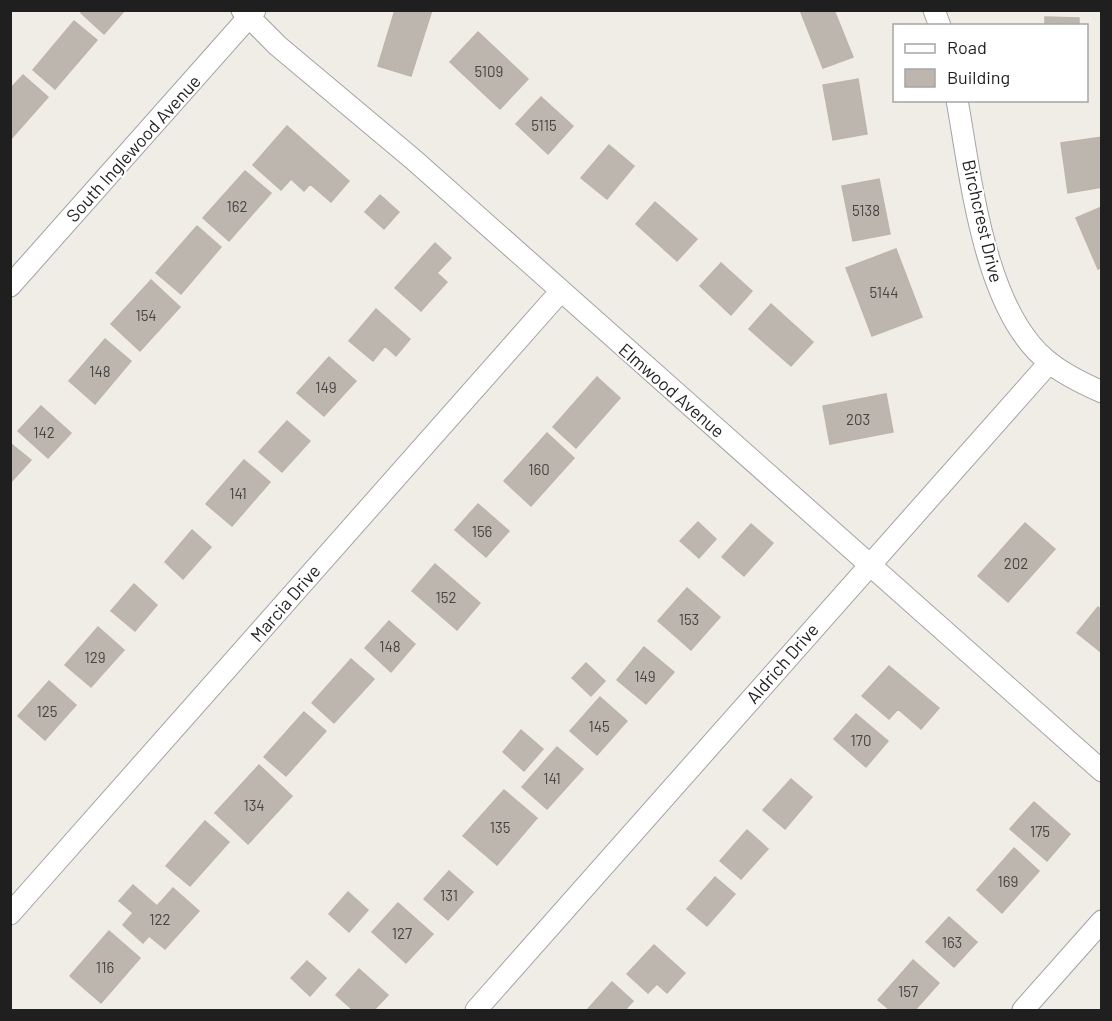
<svg xmlns="http://www.w3.org/2000/svg" width="1112" height="1021" font-family="Barlow,sans-serif">
  <rect width="100%" height="100%" fill="#efede6"/>
  <path fill="#bcb6af" stroke="#c0b4aa" stroke-width="1.5" d="M 83,10 L 125,10 L 104,34 L 81,13 Z
    M 395,10 L 432,10 L 411,76 L 378,66 Z
    M 800,10 L 834,10 L 853,57 L 823,68 Z
    M 1045,17 L 1079,18 L 1079,26 L 1045,26 Z
    M 74,21 L 97,40 L 55,89 L 33,70 Z
    M 478,32 L 528,79 L 500,109 L 450,62 Z
    M 23,75 L 48,97 L 10,140 L 10,89 Z
    M 858,79 L 867,134 L 833,140 L 823,85 Z
    M 541,97 L 573,126 L 548,154 L 516,124 Z
    M 287,126 L 349,181 L 331,202 L 310,184 L 304,191 L 291,179 L 281,190 L 253,165 Z
    M 1102,137 L 1102,187 L 1068,193 L 1061,143 Z
    M 609,145 L 634,166 L 607,199 L 581,178 Z
    M 245,171 L 271,193 L 229,241 L 203,218 Z
    M 879,179 L 890,234 L 853,241 L 842,186 Z
    M 380,195 L 399,212 L 384,229 L 365,212 Z
    M 655,202 L 697,239 L 677,261 L 636,224 Z
    M 1102,207 L 1102,267 L 1098,269 L 1076,218 Z
    M 197,226 L 221,247 L 181,294 L 156,273 Z
    M 435,243 L 451,258 L 437,273 L 447,282 L 421,311 L 395,288 Z
    M 896,249 L 922,317 L 872,336 L 846,268 Z
    M 721,263 L 752,291 L 731,315 L 700,286 Z
    M 151,280 L 180,307 L 140,351 L 111,324 Z
    M 771,304 L 813,342 L 791,366 L 749,329 Z
    M 376,309 L 410,339 L 396,356 L 385,346 L 373,361 L 349,341 Z
    M 105,339 L 131,361 L 95,404 L 69,381 Z
    M 329,357 L 356,381 L 324,416 L 297,393 Z
    M 597,377 L 620,398 L 576,448 L 553,427 Z
    M 886,394 L 893,432 L 830,444 L 823,406 Z
    M 41,406 L 71,433 L 48,458 L 18,431 Z
    M 287,421 L 310,441 L 282,472 L 259,452 Z
    M 547,433 L 574,458 L 531,506 L 504,481 Z
    M 10,443 L 31,460 L 10,483 Z
    M 244,460 L 270,482 L 232,526 L 206,504 Z
    M 478,504 L 509,531 L 486,557 L 455,530 Z
    M 698,522 L 716,539 L 699,558 L 680,541 Z
    M 1025,523 L 1055,549 L 1008,602 L 978,576 Z
    M 751,524 L 773,543 L 744,576 L 722,557 Z
    M 192,530 L 211,547 L 183,579 L 165,562 Z
    M 435,564 L 480,603 L 457,630 L 412,591 Z
    M 134,584 L 157,605 L 135,631 L 111,611 Z
    M 687,588 L 720,617 L 691,650 L 658,621 Z
    M 1098,607 L 1102,610 L 1102,653 L 1077,633 Z
    M 389,621 L 415,644 L 391,672 L 365,648 Z
    M 98,627 L 124,650 L 91,687 L 65,665 Z
    M 644,647 L 674,672 L 646,704 L 617,680 Z
    M 351,659 L 374,679 L 334,723 L 312,703 Z
    M 586,663 L 605,681 L 591,696 L 572,678 Z
    M 889,666 L 939,708 L 921,729 L 898,709 L 889,719 L 862,696 Z
    M 49,681 L 76,705 L 45,740 L 18,716 Z
    M 600,697 L 627,721 L 597,755 L 570,731 Z
    M 304,712 L 326,731 L 286,776 L 264,757 Z
    M 856,714 L 888,741 L 866,767 L 834,739 Z
    M 521,730 L 543,749 L 524,771 L 503,752 Z
    M 557,747 L 583,769 L 547,809 L 522,787 Z
    M 259,765 L 292,796 L 248,844 L 215,813 Z
    M 791,779 L 812,797 L 785,829 L 763,810 Z
    M 504,790 L 537,818 L 497,865 L 463,836 Z
    M 1034,802 L 1070,834 L 1047,861 L 1010,829 Z
    M 205,821 L 229,842 L 190,886 L 166,866 Z
    M 747,830 L 768,849 L 741,879 L 720,861 Z
    M 1014,848 L 1039,871 L 1002,913 L 977,890 Z
    M 449,871 L 473,892 L 448,920 L 424,899 Z
    M 715,877 L 735,894 L 707,926 L 687,909 Z
    M 133,885 L 157,906 L 173,888 L 199,911 L 165,949 L 149,936 L 143,943 L 123,925 L 133,913 L 119,901 Z
    M 348,892 L 368,910 L 349,932 L 329,914 Z
    M 398,903 L 433,934 L 406,963 L 372,932 Z
    M 949,917 L 977,942 L 954,967 L 926,942 Z
    M 109,931 L 140,958 L 101,1003 L 70,976 Z
    M 654,945 L 685,973 L 667,993 L 657,984 L 648,993 L 627,974 Z
    M 913,960 L 939,983 L 915,1010 L 890,1010 L 878,1000 Z
    M 307,961 L 326,978 L 310,996 L 291,978 Z
    M 359,969 L 388,995 L 374,1010 L 353,1010 L 336,995 Z
    M 612,982 L 633,1001 L 625,1010 L 587,1010 Z"/>
  <g fill="none" stroke-linecap="round" stroke-linejoin="round">
    <defs>
      <path id="minor" d="M 242,10 L 278,46 L 414,160 L 1102,771
        M 934,10 L 940,26
        M 957,100 C 971,177 984,313 1050,363 C 1065,375 1084,384 1102,392
        M 10,286 L 255,10
        M 10,914 L 560,292
        M 476,1010 L 1049,363
        M 1023,1010 L 1102,921"/>
    </defs>
    <use href="#minor" stroke="#a3a3a3" stroke-width="23"/>
    <use href="#minor" stroke="#fff" stroke-width="21"/>
  </g>
  <g text-anchor="middle" dominant-baseline="central" stroke-width="4.5" stroke-linejoin="round" paint-order="stroke">
    <g font-size="15" fill="#464543">
      <text x="489" y="71">5109</text>
      <text x="544" y="125">5115</text>
      <text x="237" y="206">162</text>
      <text x="866" y="210">5138</text>
      <text x="884" y="292">5144</text>
      <text x="146" y="315">154</text>
      <text x="100" y="371">148</text>
      <text x="326" y="387">149</text>
      <text x="858" y="419">203</text>
      <text x="44" y="432">142</text>
      <text x="539" y="469">160</text>
      <text x="238" y="493">141</text>
      <text x="482" y="531">156</text>
      <text x="1016" y="563">202</text>
      <text x="446" y="597">152</text>
      <text x="689" y="619">153</text>
      <text x="390" y="646">148</text>
      <text x="95" y="657">129</text>
      <text x="645" y="676">149</text>
      <text x="47" y="711">125</text>
      <text x="599" y="726">145</text>
      <text x="861" y="740">170</text>
      <text x="552" y="778">141</text>
      <text x="254" y="805">134</text>
      <text x="500" y="827">135</text>
      <text x="1040" y="831">175</text>
      <text x="1008" y="881">169</text>
      <text x="449" y="895">131</text>
      <text x="160" y="919">122</text>
      <text x="402" y="933">127</text>
      <text x="952" y="942">163</text>
      <text x="105" y="967">116</text>
      <text x="908" y="991">157</text>
    </g>
    <g font-size="18" fill="#1f1f1f" stroke="#fff">
      <text transform="translate(133 148) rotate(-48)">South Inglewood Avenue</text>
      <text transform="translate(983 221) rotate(77)">Birchcrest Drive</text>
      <text transform="translate(672 390) rotate(41)">Elmwood Avenue</text>
      <text transform="translate(285 603) rotate(-49)">Marcia Drive</text>
      <text transform="translate(782 663) rotate(-49)">Aldrich Drive</text>
    </g>
  </g>
  <rect width="1112" height="1021" fill="none" stroke="#1f1f1f" stroke-width="24"/>
  <rect x="893" y="24" width="195" height="78" fill="#ffffff" stroke="#a5a5a5" stroke-width="1.5"/>
  <rect x="905" y="44" width="30" height="9" fill="#ffffff" stroke="#a5a5a5" stroke-width="1.5"/>
  <text x="947" y="54" font-size="18" fill="#1f1f1f">Road</text>
  <rect x="905" y="69" width="30" height="18" fill="#bcb6af" stroke="#a5a5a5" stroke-width="1.5"/>
  <text x="947" y="84" font-size="18" fill="#1f1f1f">Building</text>
</svg>
